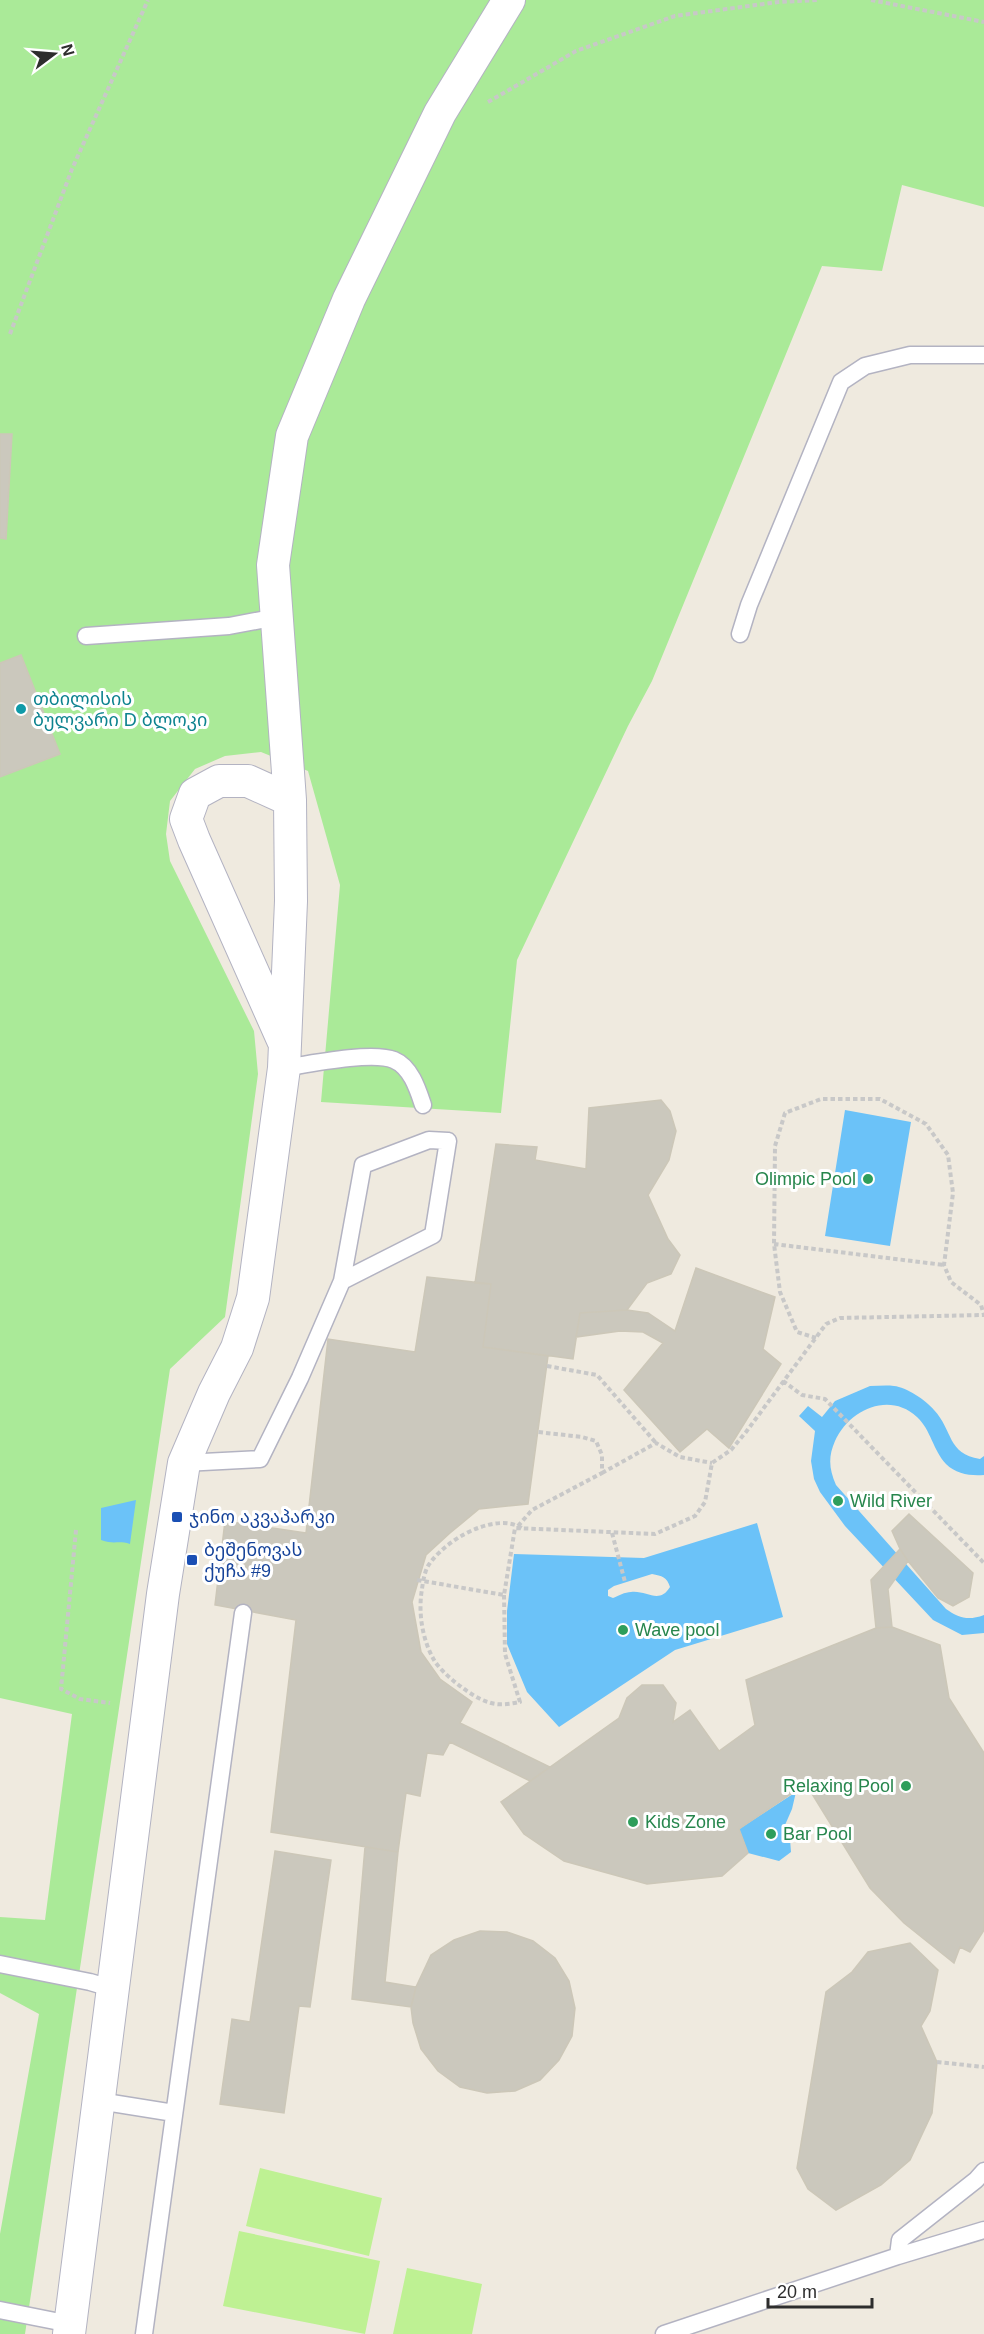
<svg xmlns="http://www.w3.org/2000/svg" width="984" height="2334" font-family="Helvetica,'Noto Sans Georgian',sans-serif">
  <rect width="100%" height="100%" fill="#efeadf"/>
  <path fill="#aaea98" d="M 0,0 L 984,0 L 984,207 L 902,185 L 882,271 L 822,266 L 652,681 L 628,726 L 517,960 L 501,1113 L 321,1102 L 340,885 L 308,771 L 261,752 L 225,756 L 195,769 L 170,801 L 166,834 L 170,861 L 254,1031 L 258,1074 L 225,1317 L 170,1369 L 25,2334 L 0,2334 L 0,2234 L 39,2014 L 0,1993 L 0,1917 L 45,1920 L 72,1714 L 0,1698 Z"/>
  <path fill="#bef193" d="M 260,2168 L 382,2198 L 369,2256 L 246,2226 Z
    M 239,2231 L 380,2261 L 365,2334 L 223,2306 Z
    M 407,2268 L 482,2284 L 472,2334 L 393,2334 Z"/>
  <path fill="#6bc2f8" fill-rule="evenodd" d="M 845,1110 L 911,1122 L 890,1246 L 825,1236 Z
    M 870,1386 C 878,1386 886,1385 894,1386 C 906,1387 926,1400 934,1410 C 953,1430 947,1454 980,1459 L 984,1456 L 984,1475 C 970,1476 956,1474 946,1464 C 933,1450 931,1430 917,1417 C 889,1391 849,1410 835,1441 C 828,1457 829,1469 836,1485 L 946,1609 C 959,1618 968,1621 984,1615 L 984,1633 L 962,1635 L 933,1620 L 845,1526 L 820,1492 L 814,1479 L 811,1461 L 815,1431 L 799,1416 L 808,1406 L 822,1417 L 835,1401 Z
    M 136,1500 L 130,1544 C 118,1540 115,1545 101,1540 L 101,1508 Z
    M 757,1523 L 783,1617 L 675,1650 L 559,1727 L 527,1692 L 507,1644 L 507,1611 L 514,1554 L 644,1558 ZM 652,1574 C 662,1576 667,1577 670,1587 C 659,1605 647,1590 631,1592 C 625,1592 618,1596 613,1598 L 608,1596 L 608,1590 L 614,1586 Z
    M 796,1792 L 792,1809 L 785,1825 L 790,1839 L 791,1852 L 779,1861 L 748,1853 L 739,1829 Z"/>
  <path fill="#cbc8bd" stroke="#ccc7b8" stroke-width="1.5" d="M 0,434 L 12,434 L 6,539 L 0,538 Z
    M 21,655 L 60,754 L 0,777 L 0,663 Z
    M 661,1100 L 670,1111 L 676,1131 L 669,1160 L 648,1195 L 668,1239 L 680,1255 L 671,1274 L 647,1283 L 627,1310 L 580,1313 L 573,1359 L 483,1347 L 491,1284 L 475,1283 L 496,1144 L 537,1147 L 535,1160 L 586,1169 L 589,1108 Z
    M 696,1268 L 775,1297 L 763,1349 L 781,1364 L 729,1448 L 707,1429 L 680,1452 L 624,1390 L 663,1343 L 643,1332 L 620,1331 L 576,1337 L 580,1313 L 627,1310 L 648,1313 L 675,1331 Z
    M 427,1277 L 491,1284 L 483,1347 L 548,1356 L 528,1504 L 479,1509 L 450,1533 L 426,1555 L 412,1602 L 421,1652 L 440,1679 L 472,1702 L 460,1723 L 550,1767 L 530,1781 L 450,1742 L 443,1755 L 427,1753 L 420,1796 L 406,1793 L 398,1852 L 271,1832 L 296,1620 L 215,1605 L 225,1521 L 306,1533 L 328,1339 L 415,1352 Z
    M 909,1514 L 973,1573 L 969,1597 L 953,1606 L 938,1598 L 908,1561 L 900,1549 L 892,1531 Z
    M 900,1549 L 908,1561 L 888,1589 L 892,1627 L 876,1628 L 871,1580 Z
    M 892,1627 L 940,1645 L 949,1698 L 984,1753 L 984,1930 L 970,1952 L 960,1947 L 954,1963 L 904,1923 L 870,1888 L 806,1784 L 739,1829 L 748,1853 L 722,1876 L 647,1884 L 564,1861 L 524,1834 L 501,1802 L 619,1718 L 627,1698 L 642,1685 L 663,1685 L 676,1703 L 673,1722 L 690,1710 L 719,1751 L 755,1725 L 746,1680 L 876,1628 Z
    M 365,1847 L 398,1852 L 385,1982 L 416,1987 L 411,2007 L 352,1999 Z
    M 275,1851 L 331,1860 L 310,2007 L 299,2006 L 284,2113 L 220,2104 L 232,2019 L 250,2022 Z
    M 480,1931 L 507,1932 L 533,1941 L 555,1958 L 569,1981 L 575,2008 L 572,2036 L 559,2060 L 540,2080 L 515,2091 L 487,2093 L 460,2087 L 438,2071 L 421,2049 L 413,2023 L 411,2007 L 416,1987 L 431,1955 L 454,1940 Z
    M 910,1943 L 938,1970 L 930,2011 L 921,2026 L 937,2062 L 932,2113 L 910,2160 L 881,2185 L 836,2210 L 808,2189 L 797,2168 L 826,1992 L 852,1972 L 868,1952 Z"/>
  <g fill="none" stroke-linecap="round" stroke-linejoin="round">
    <defs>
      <path id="lane" d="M 740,634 L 749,605 L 841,382 L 865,366 L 910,355 L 984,355
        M 86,636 L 229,626 L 277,617
        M 284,1068 C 309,1064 372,1051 394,1060 C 411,1067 418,1090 423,1105
        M 184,1463 L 260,1459 L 300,1378 L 342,1281 L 433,1235 L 448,1141 L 429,1140 L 363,1165 L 342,1281
        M 0,1964 L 90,1982 L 114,1989
        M 99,2101 L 174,2113
        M 898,2256 L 900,2240 L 976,2180 L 984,2171
        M 0,2310 L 70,2324
        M 144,2334 L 243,1613
        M 664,2334 L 898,2256 L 984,2230"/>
      <path id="street" d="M 283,1040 L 194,840 L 186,819 L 195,794 L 219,781 L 248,781 L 290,800
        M 69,2334 L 163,1594 L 184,1463 L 214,1393 L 237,1348 L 253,1298 L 284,1068 L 291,901 L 290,800 L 273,565 L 292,436 L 349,299 L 440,113 L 509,0"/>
    </defs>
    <use href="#lane" stroke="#b3b3c2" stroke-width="19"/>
    <use href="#street" stroke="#b3b3c2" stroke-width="34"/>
    <path stroke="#c8c8c8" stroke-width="4" stroke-dasharray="4.5 3" stroke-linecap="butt" d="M 871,0 L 984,22
      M 488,102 L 576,51 L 675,16 L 778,2 L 819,0
      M 10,334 L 72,169 L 148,0
      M 774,1244 L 944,1265
      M 547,1366 L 597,1375 L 656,1443
      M 783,1381 L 802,1395 L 825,1399 L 984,1563
      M 602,1473 L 656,1443 L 680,1457 L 712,1463
      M 518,1526 L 532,1510 L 602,1473 L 602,1455 L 596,1441 L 582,1437 L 538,1432
      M 76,1530 L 61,1689 L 80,1699 L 110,1703
      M 612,1533 L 625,1582
      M 417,1580 L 504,1595 L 515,1528 L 655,1534 L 695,1516 L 705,1502 L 712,1463 L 731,1450 L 746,1432 L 826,1324 L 840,1318 L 984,1315 L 981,1305 L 951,1282 L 944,1265 L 953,1193 L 948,1155 L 926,1124 L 880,1099 L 821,1099 L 785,1113 L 775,1146 L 774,1244 L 780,1292 L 797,1332 L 816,1338
      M 504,1595 L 505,1654 L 520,1702 C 510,1704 498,1706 488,1702 C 473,1698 442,1674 434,1660 C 422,1639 418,1612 422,1589 C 423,1581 425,1569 430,1563 C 441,1548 461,1534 478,1528 C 492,1523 508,1520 522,1528
      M 937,2062 L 984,2067"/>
    <use href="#lane" stroke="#fff" stroke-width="16"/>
    <use href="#street" stroke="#fff" stroke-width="32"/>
  </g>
  <circle fill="#0f9aa8" stroke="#fff" stroke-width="2" cx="21" cy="709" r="6"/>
  <g fill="#2e9e5b" stroke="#fff" stroke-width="2">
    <circle cx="868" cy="1179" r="6"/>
    <circle cx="838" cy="1501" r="6"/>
    <circle cx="623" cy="1630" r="6"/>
    <circle cx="906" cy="1786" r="6"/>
    <circle cx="633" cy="1822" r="6"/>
    <circle cx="771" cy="1834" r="6"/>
  </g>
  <g fill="#1a4fb4" stroke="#fff" stroke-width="2">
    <rect x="171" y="1511" width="12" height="12" rx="3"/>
    <rect x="186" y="1554" width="12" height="12" rx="3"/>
  </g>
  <g text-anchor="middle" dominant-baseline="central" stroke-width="6" stroke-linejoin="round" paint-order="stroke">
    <g font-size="18" fill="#0d838f" stroke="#fff" text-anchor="start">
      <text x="33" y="699">თბილისის<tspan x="33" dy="21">ბულვარი D ბლოკი</tspan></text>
    </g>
    <g font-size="18" fill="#27864d" stroke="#fff" text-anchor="start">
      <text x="856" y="1179" text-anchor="end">Olimpic Pool</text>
      <text x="850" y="1501">Wild River</text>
      <text x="635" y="1630">Wave pool</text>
      <text x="894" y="1786" text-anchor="end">Relaxing Pool</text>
      <text x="645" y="1822">Kids Zone</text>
      <text x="783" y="1834">Bar Pool</text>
    </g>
    <g font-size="18" fill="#164399" stroke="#fff" text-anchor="start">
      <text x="189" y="1517">ჯინო აკვაპარკი</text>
      <text x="204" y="1550">ბეშენოვას<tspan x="204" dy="21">ქუჩა #9</tspan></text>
    </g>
  </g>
  <g transform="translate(54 54) rotate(74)" stroke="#ffffff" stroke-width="4.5" paint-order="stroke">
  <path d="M0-4.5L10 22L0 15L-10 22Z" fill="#2d2d2d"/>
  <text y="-9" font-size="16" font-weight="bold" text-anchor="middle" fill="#2d2d2d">N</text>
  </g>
  <path d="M768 2298v9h104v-9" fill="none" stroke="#2d2d2d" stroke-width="3"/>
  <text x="777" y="2298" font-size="18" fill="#2d2d2d" stroke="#ffffff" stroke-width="4.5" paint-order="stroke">20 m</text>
</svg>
